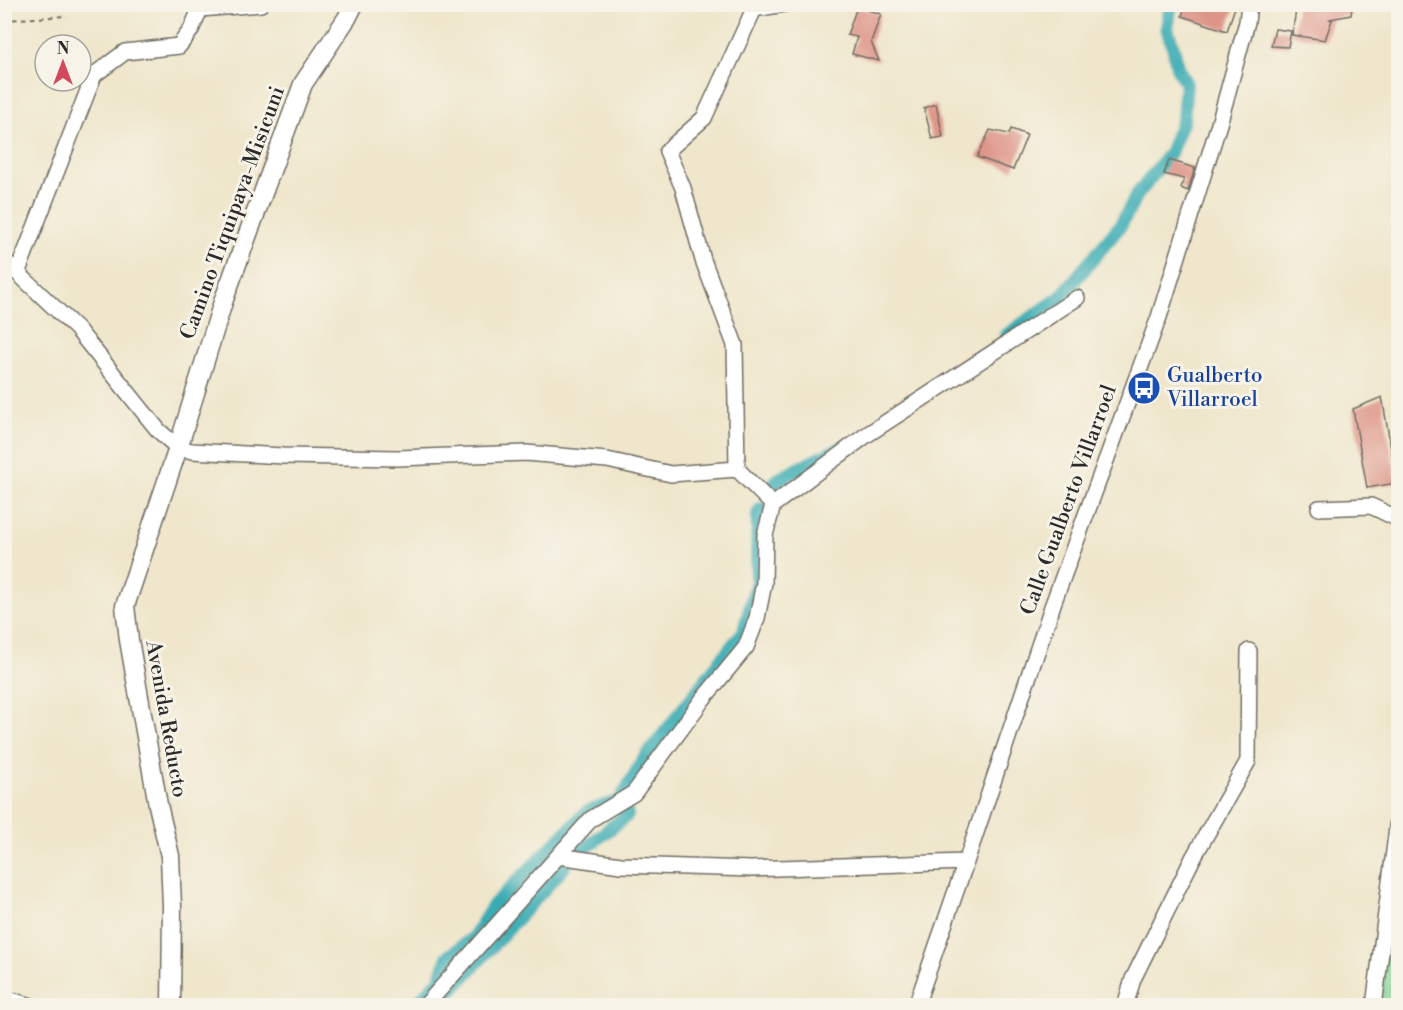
<svg xmlns="http://www.w3.org/2000/svg" width="1403" height="1010" font-family="'Libre Bodoni',serif">
  <rect width="100%" height="100%" fill="#f7f3e8"/>
  <filter id="ink" filterUnits="userSpaceOnUse"><feTurbulence type="fractalNoise" baseFrequency=".0167" numOctaves="2"/><feDisplacementMap in="SourceGraphic" scale="12" xChannelSelector="R" yChannelSelector="G"/><feConvolveMatrix kernelMatrix="1 2 1 2 8 2 1 2 1" color-interpolation-filters="sRGB"/></filter>
  <filter id="wash" filterUnits="userSpaceOnUse"><feTurbulence type="fractalNoise" baseFrequency=".008" numOctaves="4" result="noise"/><feDisplacementMap in="SourceGraphic" scale="24" xChannelSelector="R" yChannelSelector="G"/><feGaussianBlur stdDeviation="1.35" result="paint"/><feColorMatrix in="noise" values="0 0 0 0 0 0 0 0 0 0 0 0 0 0 0 0 0 1.4 0 .05"/><feComposite in="paint" operator="in"/></filter>
  <g filter="url(#wash)">
    <rect width="100%" height="100%" fill="#efe6cb"/>
    <path fill="#85d595" stroke="#588060" stroke-width="1.5" d="M 1398,852 L 1398,1005 L 1380,1005 Z"/>
    <g fill="none" stroke-linecap="round" stroke-linejoin="round">
      <path stroke="#39abb3" stroke-width="14" d="M 1007,335 L 1060,298 L 1120,226 L 1137,195 L 1170,153 L 1183,120 L 1186,84 L 1177,67 L 1174,50 L 1167,28 L 1171,4
        M 772,488 L 777,480 L 828,454 L 846,447
        M 574,857 L 627,815 L 625,811
        M 416,1006 L 426,994 L 440,980 L 448,957 L 473,938 L 494,905 L 587,812 L 620,801 L 642,762 L 744,631 L 757,582 L 758,514 L 761,509
        M 437,1006 L 564,867"/>
    </g>
    <g id="blocks">
      <path fill="#de9588" d="M 1186,4 L 1236,4 L 1227,31 L 1182,16 Z
        M 1297,4 L 1345,4 L 1352,7 L 1351,15 L 1330,19 L 1332,20 L 1325,40 L 1292,35 Z
        M 857,7 L 881,14 L 871,42 L 879,61 L 852,54 L 857,37 L 847,35 Z
        M 1275,29 L 1291,31 L 1288,47 L 1271,46 Z
        M 936,104 L 943,137 L 932,139 L 924,108 Z
        M 1011,129 L 1027,135 L 1013,170 L 977,157 L 990,130 L 1009,134 Z
        M 1169,160 L 1195,168 L 1188,191 L 1181,188 L 1184,179 L 1164,174 Z
        M 1382,397 L 1397,483 L 1367,488 L 1353,409 Z"/>
    </g>
  </g>
  <g filter="url(#ink)">
    <use href="#blocks" fill-opacity="0" stroke="#706c63" stroke-width="1.5"/>
    <g fill="none" stroke-linecap="round" stroke-linejoin="round">
      <defs>
        <path id="minor" d="M 4,260 L 77,329 L 158,430 L 178,448 L 192,451 L 283,456 L 399,458 L 526,453 L 607,460 L 671,474 L 737,469
          M 18,271 L 94,75 L 125,52 L 179,46 L 191,30 L 200,9 L 261,4
          M 773,505 L 737,469 L 735,345 L 703,260 L 683,188 L 667,151 L 704,118 L 754,9 L 784,4
          M 1319,508 L 1371,506 L 1398,519
          M 558,856 L 621,865 L 751,869 L 966,862
          M 4,998 L 31,1006
          M 425,1006 L 591,819 L 634,793 L 703,699 L 746,647 L 757,618 L 764,583 L 765,535 L 773,505 L 865,436 L 1077,298
          M 916,1006 L 966,862 L 1053,604 L 1159,317 L 1219,124 L 1247,22 L 1249,4
          M 1125,1006 L 1133,979 L 1193,858 L 1248,761 L 1249,651
          M 1374,1006 L 1398,820"/>
        <path id="major" d="M 171,1006 L 172,907 L 170,856 L 158,805 L 129,640 L 125,606 L 178,448 L 223,302 L 303,84 L 347,18 L 354,4"/>
      </defs>
      <use href="#minor" stroke="#706c63" stroke-width="18"/>
      <use href="#major" stroke="#706c63" stroke-width="21"/>
      <path stroke="#706c63" stroke-width="2" stroke-dasharray="4.5 4.5" stroke-linecap="butt" d="M 4,20 L 67,16"/>
      <use href="#minor" stroke="#fff" stroke-width="15"/>
      <use href="#major" stroke="#fff" stroke-width="18"/>
    </g>
  </g>
  <defs>
    <symbol id="bus-disc" viewBox="-11 -11 22 22"><circle r="9.5" fill="#1a4fb4" stroke="#f7f3e8"/><path d="M-5-6H5V4H4V6H2V4H-2V6H-4V4H-5ZM-3.5-4V0h7V-4ZM-3.5 1.2v1.5H-2V1.2ZM2 1.2v1.5H3.5V1.2Z" fill="#fff"/></symbol>
  </defs>
  <g fill-rule="evenodd">
    <use href="#bus-disc" x="1125" y="369" width="38" height="38"/>
  </g>
  <g text-anchor="middle" dominant-baseline="central" stroke-width="6" stroke-linejoin="round" paint-order="stroke">
    <g font-size="21" fill="#2b2b2b" stroke="#f7f3e8">
      <text transform="translate(233 213) rotate(-70)">Camino Tiquipaya-Misicuni</text>
      <text transform="translate(1069 500) rotate(-70)">Calle Gualberto Villarroel</text>
      <text transform="translate(166 719) rotate(80)">Avenida Reducto</text>
    </g>
    <g font-size="21" fill="#164399" stroke="#f7f3e8" text-anchor="start">
      <text x="1167" y="376">Gualberto<tspan x="1167" dy="24">Villarroel</tspan></text>
    </g>
  </g>
  <rect width="1403" height="1010" fill="none" stroke="#f7f3e8" stroke-width="24"/>
  <g transform="translate(63 63)"><circle r="28" fill="#f7f3e8" stroke="#a5a39c" stroke-width="1.5"/>
  <path d="M0-4.5L10 22L0 15L-10 22Z" fill="#d1495b"/>
  <text y="-9" font-size="16" font-weight="bold" text-anchor="middle" fill="#2b2b2b">N</text>
  </g>
</svg>
